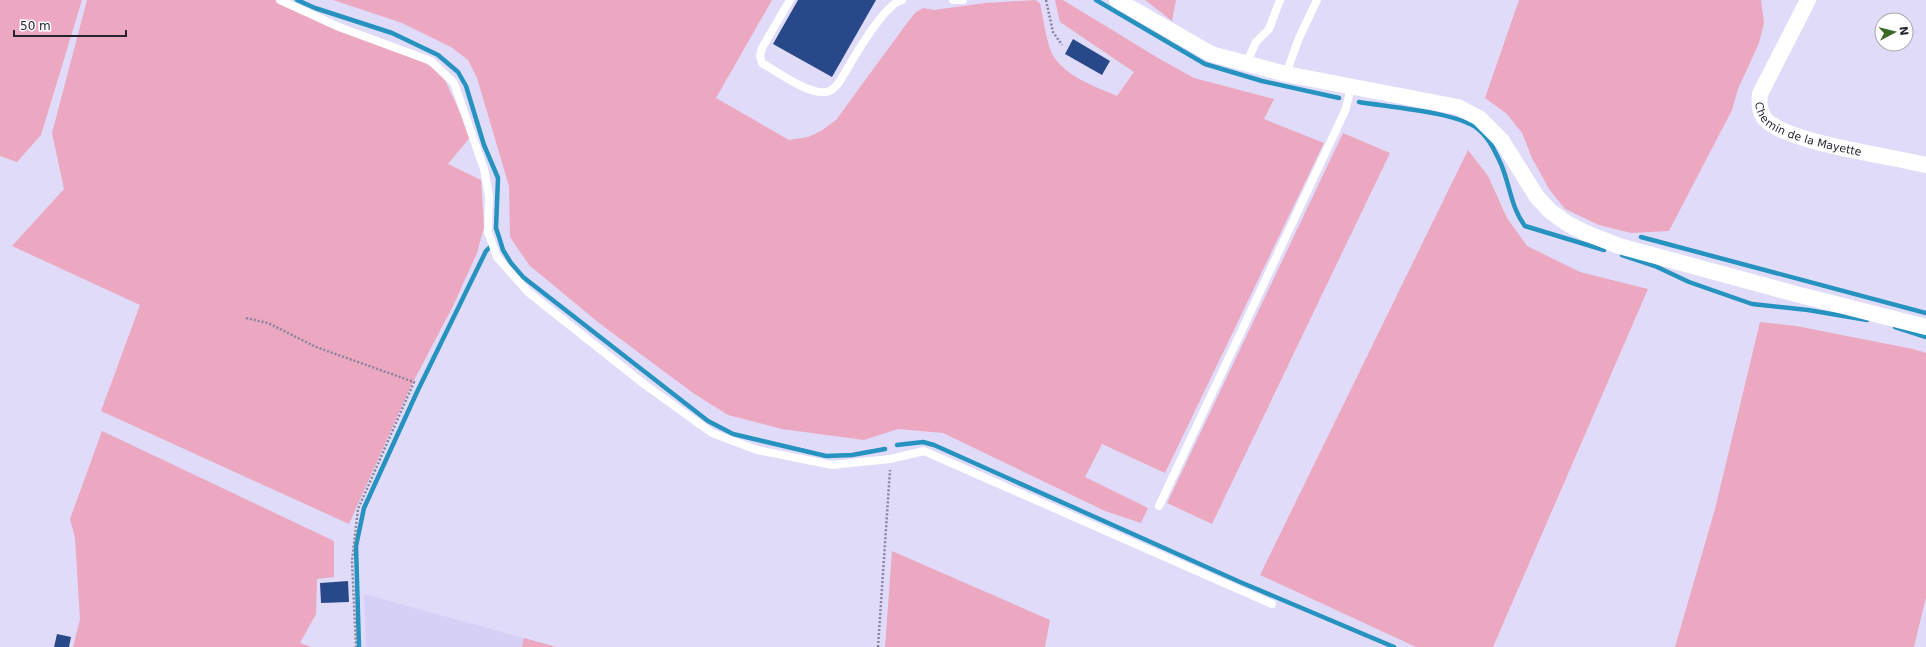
<svg xmlns="http://www.w3.org/2000/svg" width="1926" height="647" font-family="'DejaVu Sans',sans-serif">
  <rect width="100%" height="100%" fill="#e0dbf9"/>
  <path fill="#d7d0f6" d="M 364,594 L 524,638 L 556,647 L 366,647 Z"/>
  <path fill="#eca8c0" d="M 0,0 L 82,0 L 41,135 L 17,162 L 0,156 Z
    M 87,0 L 275,0 L 418,59 L 437,70 L 445,80 L 471,136 L 448,164 L 481,180 L 484,227 L 477,253 L 453,306 L 410,388 L 349,524 L 101,411 L 140,305 L 12,246 L 64,189 L 52,133 Z
    M 333,0 L 772,0 L 716,98 L 789,140 L 808,137 L 821,131 L 836,120 L 907,23 L 915,13 L 923,8 L 934,10 L 985,3 L 1035,0 L 1040,3 C 1043,16 1047,47 1054,57 C 1067,77 1096,87 1117,96 L 1134,72 L 1060,22 L 1055,0 L 1063,0 L 1158,58 L 1194,78 L 1274,99 L 1264,119 L 1324,143 L 1165,473 L 1102,444 L 1085,477 L 1148,508 L 1141,523 L 1105,511 L 943,433 L 898,429 L 864,440 L 782,429 L 728,415 L 693,393 L 599,323 L 529,265 L 510,237 L 509,186 L 477,78 L 468,60 L 451,47 L 402,23 Z
    M 1145,0 L 1176,0 L 1172,21 Z
    M 1519,0 L 1761,0 L 1764,23 L 1759,43 L 1738,89 L 1732,110 L 1669,231 L 1631,233 L 1599,225 L 1565,209 L 1549,189 L 1532,158 L 1522,133 L 1507,114 L 1485,98 Z
    M 1343,133 L 1390,153 L 1212,524 L 1167,503 Z
    M 1468,150 L 1488,176 L 1507,218 L 1527,246 L 1580,272 L 1648,289 L 1493,647 L 1416,647 L 1260,575 Z
    M 1760,322 L 1796,326 L 1913,349 L 1926,353 L 1926,597 L 1914,647 L 1675,647 L 1715,509 Z
    M 102,431 L 334,541 L 334,577 L 317,579 L 316,614 L 300,643 L 311,647 L 73,647 L 80,619 L 75,538 L 70,519 Z
    M 892,551 L 1050,620 L 1045,647 L 885,647 Z
    M 524,638 L 556,647 L 522,647 Z"/>
  <g fill="none" stroke-linecap="round" stroke-linejoin="round">
    <path stroke="#2592bf" stroke-width="4.5" d="M 297,0 L 315,8 L 392,33 L 438,55 L 458,72 L 466,86 L 484,145 L 498,178 L 496,228 L 499,237 L 503,250 L 511,263 L 523,277 L 708,421 L 733,434 L 826,456 L 852,455 L 885,449
      M 1096,0 L 1205,64 L 1262,81 L 1339,98
      M 1359,102 C 1388,107 1457,112 1478,129 C 1489,138 1495,151 1501,164 C 1510,185 1511,208 1525,226 L 1604,250
      M 1641,237 L 1926,313
      M 1622,255 L 1655,266 L 1689,282 L 1752,304 L 1808,310 L 1867,320
      M 1895,327 L 1926,337
      M 897,445 L 923,442 L 934,445 L 1240,582 L 1394,647
      M 359,647 L 356,546 L 364,508 L 417,392 L 486,251 L 493,244"/>
  </g>
  <path fill="#284989" d="M 798,0 L 876,0 L 832,77 L 773,44 Z
    M 1073,39 L 1110,61 L 1102,75 L 1065,54 Z
    M 348,581 L 349,602 L 321,603 L 320,583 Z
    M 57,634 L 71,637 L 69,647 L 54,647 Z"/>
  <g fill="none" stroke-linecap="round" stroke-linejoin="round">
    <path stroke="#888499" stroke-width="2.5" stroke-dasharray="2 2" stroke-linecap="butt" d="M 1046,0 L 1053,32 L 1062,45
      M 246,318 L 268,323 L 316,347 L 414,382 L 358,509 L 352,561 L 356,647
      M 878,647 L 890,470"/>
    <path stroke="#fff" stroke-width="8" d="M 280,0 L 339,27 L 431,61 L 454,83 L 484,169 L 489,196 L 488,232 L 497,257 L 528,292 L 644,384 L 712,433 L 757,450 L 832,465 L 890,459 L 924,451 L 1272,604
      M 790,0 L 762,48 L 760,56 L 762,63 C 777,72 808,94 825,92 C 831,92 834,88 838,84 C 850,65 882,5 902,0
      M 953,0 L 963,0
      M 1246,64 L 1256,42 L 1269,29 L 1280,0
      M 1286,74 L 1299,38 L 1317,0
      M 1159,506 L 1345,111 L 1351,88"/>
    <g stroke="#fff" stroke-width="16">
      <path d="M 1117,0 L 1211,54 L 1286,74 L 1458,107 L 1479,118 L 1502,141 L 1537,197 L 1550,211 L 1568,224 L 1586,233 L 1619,246 L 1796,294 L 1926,327"/>
      <path id="s1" d="M 1808,0 L 1760,94 C 1759,104 1759,112 1766,120 C 1788,143 1891,156 1926,165"/>
    </g>
  </g>
  <g text-anchor="middle" dominant-baseline="central" stroke-width="4" stroke-linejoin="round" paint-order="stroke">
    <g font-size="11" fill="#26242f" stroke="#fff">
      <text stroke="none"><textPath href="#s1" startOffset="174">Chemin de la Mayette</textPath></text>
    </g>
  </g>
  <g transform="translate(1894 32) rotate(83)"><circle r="19" fill="#ffffff" stroke="#a8a7ac"/>
  <path d="M0-3L7 15L0 10L-7 15Z" fill="#3c6826"/>
  <text y="-6" font-size="11" font-weight="bold" text-anchor="middle" fill="#26242f">N</text>
  </g>
  <path d="M14 30v6h112v-6" fill="none" stroke="#26242f" stroke-width="2"/>
  <text x="20" y="30" font-size="12" fill="#26242f" stroke="#ffffff" stroke-width="3" paint-order="stroke">50 m</text>
</svg>
